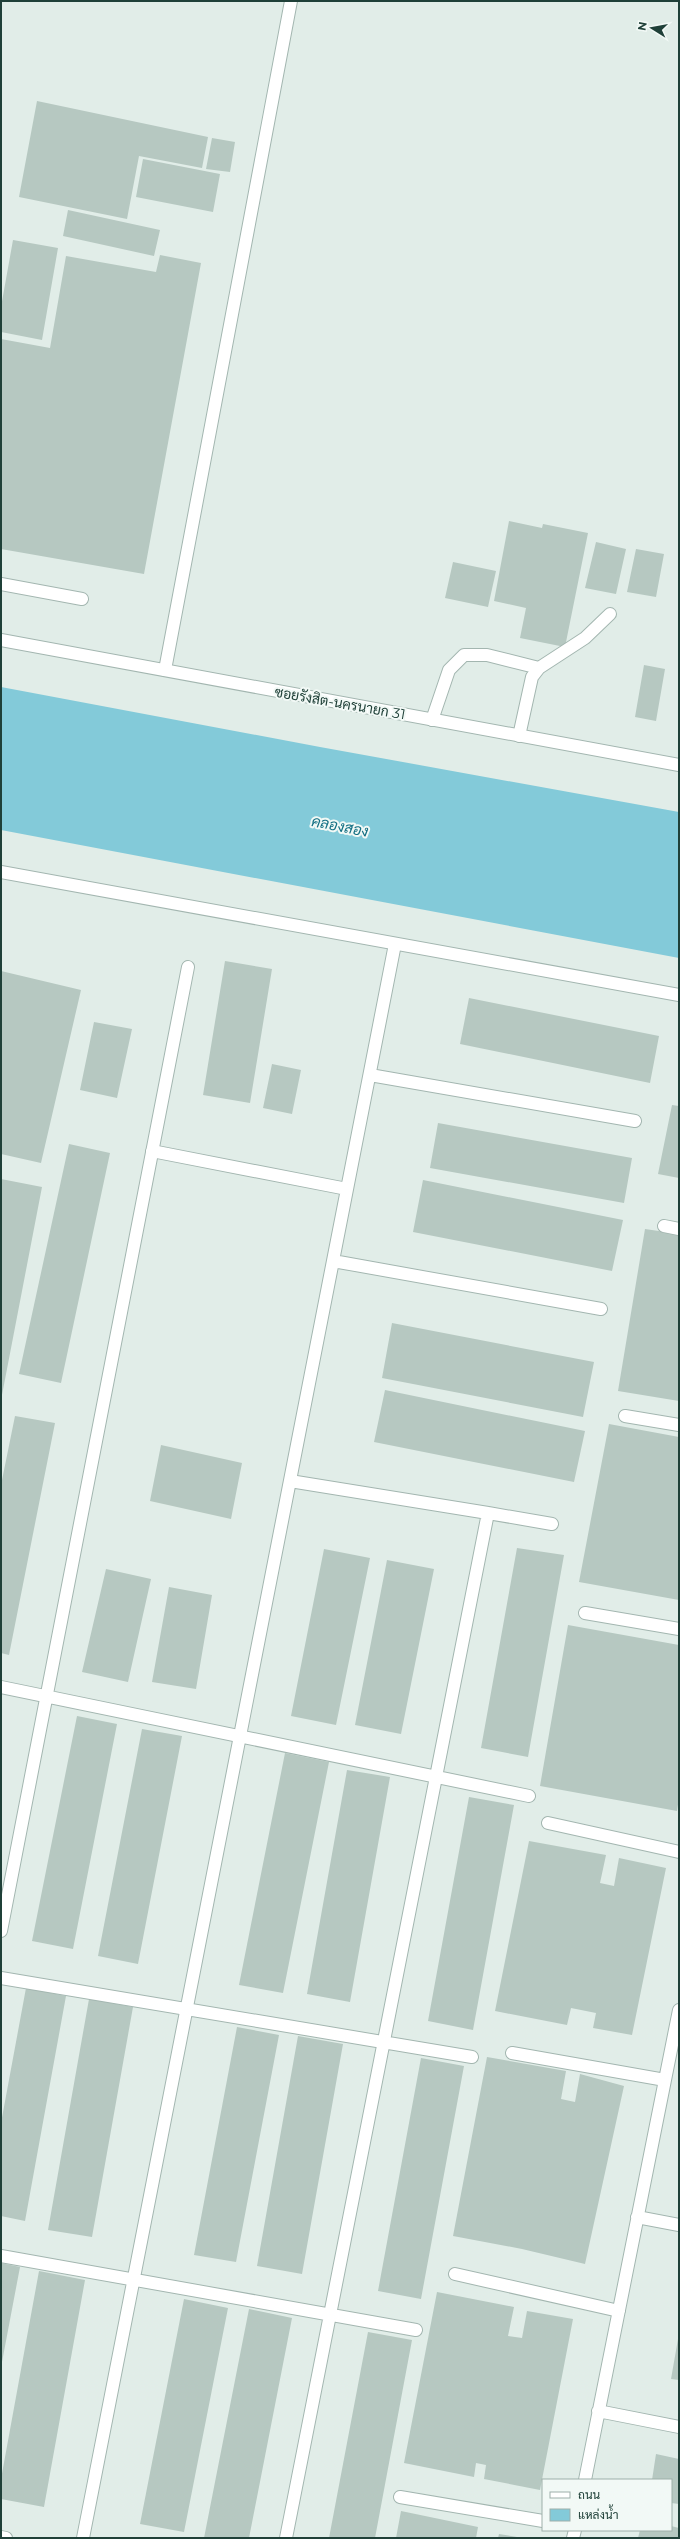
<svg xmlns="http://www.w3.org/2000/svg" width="680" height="2539" font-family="Montserrat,Sarabun,sans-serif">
  <rect width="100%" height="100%" fill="#e1ede8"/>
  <path fill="#83cad9" d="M 1,687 L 320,747 L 679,812 L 679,958 L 1,830 Z"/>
  <path fill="#b6c8c1" d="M 37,101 L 208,137 L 202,168 L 139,156 L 127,219 L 19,197 Z
    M 212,138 L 235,142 L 230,172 L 206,169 Z
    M 143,159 L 220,174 L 213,212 L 136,197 Z
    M 68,210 L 160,230 L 154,256 L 63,236 Z
    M 13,240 L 58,248 L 42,340 L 1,332 L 1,307 Z
    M 160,255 L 201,263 L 144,574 L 1,549 L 1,339 L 50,348 L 66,256 L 156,272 Z
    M 509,521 L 542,528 L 543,524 L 588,533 L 565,647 L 520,638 L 526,608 L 494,601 Z
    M 596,542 L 626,549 L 616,594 L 585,588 Z
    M 636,549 L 664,554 L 656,597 L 627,592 Z
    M 453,562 L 496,571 L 488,607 L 445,598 Z
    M 644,665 L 665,669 L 656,721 L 635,717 Z
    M 225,961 L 272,969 L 250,1103 L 203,1095 Z
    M 1,971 L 81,990 L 41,1163 L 1,1154 Z
    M 469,998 L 659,1036 L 650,1083 L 460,1044 Z
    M 94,1022 L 132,1029 L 117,1098 L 80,1090 Z
    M 272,1064 L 301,1070 L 292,1114 L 263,1108 Z
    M 672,1105 L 679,1106 L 679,1178 L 658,1174 Z
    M 438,1123 L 632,1158 L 624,1203 L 430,1168 Z
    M 69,1144 L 110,1153 L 61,1383 L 19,1374 Z
    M 1,1179 L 42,1187 L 2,1395 L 1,1395 Z
    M 423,1180 L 623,1220 L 612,1271 L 413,1232 Z
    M 645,1229 L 679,1234 L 679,1401 L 618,1391 Z
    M 392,1323 L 594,1362 L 583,1417 L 382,1378 Z
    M 385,1390 L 585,1431 L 574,1482 L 374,1442 Z
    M 15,1416 L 55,1423 L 9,1655 L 1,1653 L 1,1485 Z
    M 609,1424 L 679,1437 L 679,1600 L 579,1582 Z
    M 161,1445 L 242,1463 L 231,1519 L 150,1501 Z
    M 517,1548 L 564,1555 L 528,1757 L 481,1748 Z
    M 324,1549 L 370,1558 L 336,1725 L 291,1716 Z
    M 387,1560 L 434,1569 L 401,1734 L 355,1725 Z
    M 106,1569 L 151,1579 L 128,1682 L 82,1672 Z
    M 169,1587 L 212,1595 L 196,1689 L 152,1682 Z
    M 568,1625 L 679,1645 L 679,1798 L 677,1811 L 540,1786 Z
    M 77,1716 L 117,1724 L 73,1949 L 32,1941 Z
    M 142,1729 L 182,1736 L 138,1964 L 98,1956 Z
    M 285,1753 L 329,1762 L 283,1993 L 239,1985 Z
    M 347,1770 L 390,1777 L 350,2002 L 307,1994 Z
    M 469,1797 L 514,1805 L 473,2030 L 428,2021 Z
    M 529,1841 L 606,1855 L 600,1883 L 614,1886 L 619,1858 L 666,1868 L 632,2035 L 593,2028 L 596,2013 L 571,2008 L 567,2025 L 495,2011 Z
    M 26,1988 L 66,1996 L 25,2221 L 1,2216 L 1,2123 Z
    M 89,1999 L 133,2007 L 92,2237 L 48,2230 Z
    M 237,2027 L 279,2035 L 236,2262 L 194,2255 Z
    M 298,2036 L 343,2044 L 302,2274 L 257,2266 Z
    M 487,2057 L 566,2071 L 561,2099 L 575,2102 L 580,2074 L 624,2086 L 585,2264 L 522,2249 L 453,2236 Z
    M 421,2058 L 464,2066 L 421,2299 L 378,2291 Z
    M 1,2263 L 20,2267 L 2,2362 L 1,2362 Z
    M 39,2271 L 85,2280 L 44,2507 L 1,2499 L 1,2479 Z
    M 437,2292 L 514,2307 L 508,2336 L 522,2338 L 527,2311 L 573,2319 L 540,2490 L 484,2479 L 486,2465 L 476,2463 L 474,2477 L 404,2463 Z
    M 184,2299 L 228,2308 L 184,2532 L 140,2524 Z
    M 249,2309 L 292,2318 L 249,2538 L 204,2538 Z
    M 368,2332 L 412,2340 L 375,2538 L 329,2538 Z
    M 678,2339 L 679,2339 L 679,2380 L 671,2379 Z
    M 656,2454 L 679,2459 L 679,2504 L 671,2503 L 671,2480 L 652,2480 Z
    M 401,2511 L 478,2527 L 476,2538 L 396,2538 Z
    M 671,2526 L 679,2528 L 679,2538 L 638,2538 L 640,2530 L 671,2530 Z
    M 499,2534 L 517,2537 L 517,2538 L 498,2538 Z"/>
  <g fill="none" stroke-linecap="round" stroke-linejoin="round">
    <defs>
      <path id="service" d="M 1,584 L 82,599
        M 432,720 L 449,670 L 464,655 L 487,655 L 539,668
        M 519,736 L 532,677 L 539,668 L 585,638 L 610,614"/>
      <path id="minor" d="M 165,670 L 291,1
        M 370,1075 L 635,1121
        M 152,1151 L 347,1189
        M 664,1226 L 679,1229
        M 333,1261 L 601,1309
        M 625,1416 L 679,1425
        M 488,1513 L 552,1524
        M 585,1613 L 679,1629
        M 1,1687 L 529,1796
        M 548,1823 L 679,1852
        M 1,1931 L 188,967
        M 1,1978 L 472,2057
        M 512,2053 L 665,2080
        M 637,2217 L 679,2225
        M 1,2256 L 416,2330
        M 455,2274 L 619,2311
        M 598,2411 L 679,2427
        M 585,2480 L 679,2010
        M 400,2497 L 543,2521
        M 1,2537 L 6,2538
        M 83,2538 L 395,944
        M 286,2538 L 488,1513 L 290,1481
        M 573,2538 L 575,2530"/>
      <path id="tertiary" d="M 1,640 L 679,765
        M 1,872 L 679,995"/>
    </defs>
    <use href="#service" stroke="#a3b6b0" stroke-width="14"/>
    <use href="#minor" stroke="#a3b6b0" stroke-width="14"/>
    <use href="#tertiary" stroke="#a3b6b0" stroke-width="14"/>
    <use href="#service" stroke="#fff" stroke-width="12"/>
    <use href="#minor" stroke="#fff" stroke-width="12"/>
    <use href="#tertiary" stroke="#fff" stroke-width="12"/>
  </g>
  <g text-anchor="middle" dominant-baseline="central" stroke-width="4" stroke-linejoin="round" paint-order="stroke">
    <g font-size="14" fill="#1f4038" stroke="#f2f9f6">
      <text transform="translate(340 703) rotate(10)">ซอยรังสิต-นครนายก 31</text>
    </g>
    <g font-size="15" font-style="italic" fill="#136f83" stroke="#f2f9f6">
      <text transform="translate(340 826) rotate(11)">คลองสอง</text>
    </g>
  </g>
  <rect width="680" height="2539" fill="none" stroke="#1f4038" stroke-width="4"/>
  <rect x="542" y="2479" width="130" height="52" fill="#f2f9f6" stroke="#9eafaa"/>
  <rect x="550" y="2492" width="20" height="6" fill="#ffffff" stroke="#9eafaa"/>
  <text x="578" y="2499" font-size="12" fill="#1f4038">ถนน</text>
  <rect x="550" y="2509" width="20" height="12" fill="#83cad9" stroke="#9eafaa"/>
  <text x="578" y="2519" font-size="12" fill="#1f4038">แหล่งน้ำ</text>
  <g transform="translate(652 28) rotate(281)" stroke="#f2f9f6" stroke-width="3" paint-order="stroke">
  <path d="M0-3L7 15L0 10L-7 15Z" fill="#1f4038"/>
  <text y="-6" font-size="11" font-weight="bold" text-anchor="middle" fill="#1f4038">N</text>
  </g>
</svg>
